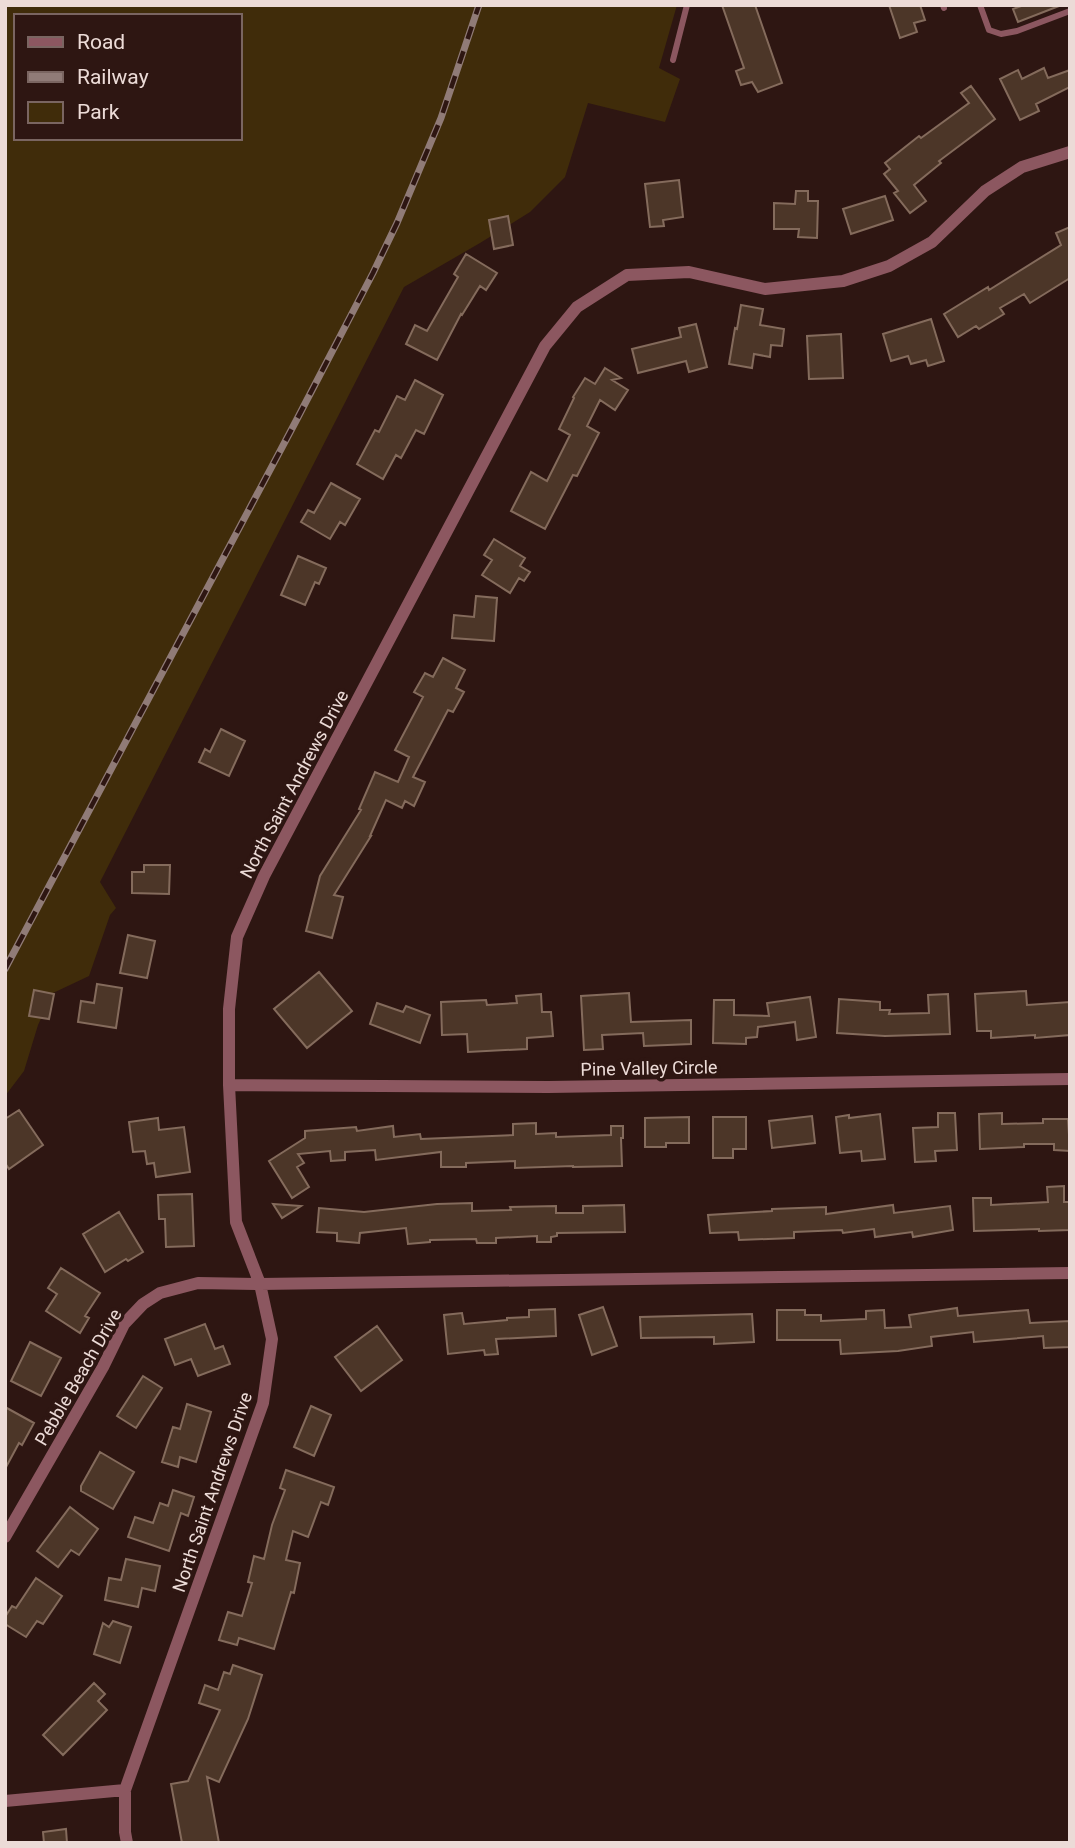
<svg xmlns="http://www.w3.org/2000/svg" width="1075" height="1848" font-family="Roboto,sans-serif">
  <rect width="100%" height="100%" fill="#2e1612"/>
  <path fill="#402c0a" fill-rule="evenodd" d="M 5,5 L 677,5 L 659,68 L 680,79 L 665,122 L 588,103 L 565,177 L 530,212 L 480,243 L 404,287 L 100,882 L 116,908 L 110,915 L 89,976 L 53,993 L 38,1025 L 24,1071 L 5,1096 ZM 16,16 L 240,16 L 240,138 L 16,138 Z"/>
  <path fill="#4c3628" stroke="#846b5c" stroke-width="2" d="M 722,5 L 755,5 L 782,83 L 758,92 L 752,82 L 741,85 L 736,71 L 744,68 Z
    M 889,5 L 920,5 L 925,20 L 914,23 L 917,32 L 900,38 Z
    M 1024,5 L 1059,5 L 1059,6 L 1018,22 L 1013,9 Z
    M 1044,68 L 1048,78 L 1070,70 L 1070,87 L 1036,104 L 1039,111 L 1020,120 L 1000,79 L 1018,70 L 1022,79 Z
    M 971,86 L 995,119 L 939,161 L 941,163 L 914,185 L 926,201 L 910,213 L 894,193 L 898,191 L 884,174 L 890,169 L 885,163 L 919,136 L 921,138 L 969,103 L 961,93 Z
    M 679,180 L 683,217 L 663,220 L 664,226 L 650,227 L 645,184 Z
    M 796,191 L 808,191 L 808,201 L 818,201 L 817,238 L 798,237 L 799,229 L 774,229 L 774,203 L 795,204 Z
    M 885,196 L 893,220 L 851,234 L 843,209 Z
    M 508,216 L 513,245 L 494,249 L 489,220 Z
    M 1070,227 L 1070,278 L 1030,303 L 1024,294 L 1000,308 L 1004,314 L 979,329 L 976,326 L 958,337 L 944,314 L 988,287 L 989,290 L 1061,245 L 1056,233 Z
    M 466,254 L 497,273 L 486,290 L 480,286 L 462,315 L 461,314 L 437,360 L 406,344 L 415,325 L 427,331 L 458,277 L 454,274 Z
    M 741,305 L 763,309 L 760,325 L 784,329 L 782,346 L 771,345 L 770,357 L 754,354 L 752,368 L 729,364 L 735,328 L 737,329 Z
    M 931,319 L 944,361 L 928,366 L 926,360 L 911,364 L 908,356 L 891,361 L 883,334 Z
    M 696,324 L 707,367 L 689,372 L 686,361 L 638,373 L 632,349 L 681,337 L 679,328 Z
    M 841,334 L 843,378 L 809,379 L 807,336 Z
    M 605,368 L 621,378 L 612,380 L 628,390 L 615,410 L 600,400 L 587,426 L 599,433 L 577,476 L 573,475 L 545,529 L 511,511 L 531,472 L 547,481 L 570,435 L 559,429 L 574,398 L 573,397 L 585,378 L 595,384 Z
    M 415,380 L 443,395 L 424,434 L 416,430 L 401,458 L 396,455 L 383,479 L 357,464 L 375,430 L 379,432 L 397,396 L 405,400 Z
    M 331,483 L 360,499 L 345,525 L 340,522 L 330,539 L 301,522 L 308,510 L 314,513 Z
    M 494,539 L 525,558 L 520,566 L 530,572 L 524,581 L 519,578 L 510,593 L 482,575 L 492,560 L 484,555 Z
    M 298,556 L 326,568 L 319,584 L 315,582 L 305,605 L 281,595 Z
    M 476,596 L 497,598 L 494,641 L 452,638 L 454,615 L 474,617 Z
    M 443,658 L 465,670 L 456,688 L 464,692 L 453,712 L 448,710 L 413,777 L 425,782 L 414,806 L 405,801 L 402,808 L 386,800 L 370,836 L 371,836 L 334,895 L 343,897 L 332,938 L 306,931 L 320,876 L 361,810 L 359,809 L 375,772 L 398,782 L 409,757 L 395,750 L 423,697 L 414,692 L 425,673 L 433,677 Z
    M 221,729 L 245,741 L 229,776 L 199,762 L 205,749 L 210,752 Z
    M 144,865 L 170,865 L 169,894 L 132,893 L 132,872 L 144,872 Z
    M 128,935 L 155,941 L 147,978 L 120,973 Z
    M 319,972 L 352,1011 L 307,1048 L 274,1009 Z
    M 97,984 L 122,988 L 116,1028 L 78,1022 L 81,1001 L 94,1003 Z
    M 34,990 L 54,994 L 49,1019 L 29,1016 Z
    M 1026,991 L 1027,1005 L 1070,1002 L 1070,1035 L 1035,1038 L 1035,1035 L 991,1038 L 991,1031 L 977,1031 L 975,994 Z
    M 629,993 L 631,1022 L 691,1020 L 691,1044 L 644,1046 L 643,1033 L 602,1035 L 603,1049 L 584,1050 L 581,996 Z
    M 541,994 L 542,1012 L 551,1012 L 553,1036 L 527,1038 L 527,1049 L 468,1052 L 467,1034 L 442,1035 L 441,1002 L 486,1000 L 487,1005 L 517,1003 L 516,996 Z
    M 948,994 L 950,1034 L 885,1036 L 837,1033 L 839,999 L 880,1002 L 880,1010 L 890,1010 L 889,1014 L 929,1013 L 928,995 Z
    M 810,997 L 816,1037 L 797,1040 L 795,1022 L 758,1027 L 757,1037 L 746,1038 L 746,1044 L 713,1043 L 714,1000 L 734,1000 L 734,1015 L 769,1016 L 767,1003 Z
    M 377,1003 L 403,1012 L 406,1006 L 430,1015 L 420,1043 L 370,1024 Z
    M 19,1110 L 43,1145 L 9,1169 L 5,1163 L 5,1119 Z
    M 938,1113 L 955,1113 L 957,1150 L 935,1151 L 936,1161 L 915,1162 L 913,1128 L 938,1127 Z
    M 1002,1113 L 1002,1124 L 1043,1123 L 1043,1119 L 1068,1119 L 1070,1151 L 1054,1150 L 1054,1144 L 1024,1144 L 1024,1147 L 980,1149 L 979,1114 Z
    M 880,1114 L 885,1159 L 862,1161 L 861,1151 L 840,1153 L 836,1117 L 849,1115 L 849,1118 Z
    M 812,1116 L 815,1143 L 772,1148 L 769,1121 Z
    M 689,1117 L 689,1143 L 666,1143 L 666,1147 L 645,1147 L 645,1118 Z
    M 713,1117 L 746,1117 L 746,1149 L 733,1149 L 733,1158 L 713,1158 Z
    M 158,1118 L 159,1130 L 184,1127 L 190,1172 L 156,1177 L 154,1163 L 147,1164 L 145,1151 L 133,1152 L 129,1122 Z
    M 536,1123 L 536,1134 L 556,1133 L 556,1137 L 611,1135 L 611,1126 L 623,1126 L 623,1138 L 621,1138 L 622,1166 L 573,1167 L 573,1166 L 515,1168 L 515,1161 L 466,1163 L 466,1167 L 441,1167 L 441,1152 L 376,1160 L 375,1150 L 345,1152 L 345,1160 L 331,1161 L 330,1151 L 298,1154 L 304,1163 L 297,1167 L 309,1187 L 292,1198 L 269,1161 L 305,1138 L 305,1131 L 356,1127 L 357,1131 L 393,1126 L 394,1137 L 420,1134 L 421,1139 L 513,1135 L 513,1124 Z
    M 1064,1186 L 1064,1202 L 1070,1202 L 1070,1230 L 1039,1231 L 1039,1229 L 974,1231 L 973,1198 L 991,1198 L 991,1205 L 1048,1202 L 1047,1187 Z
    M 192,1194 L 194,1246 L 166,1247 L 165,1219 L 159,1219 L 158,1195 Z
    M 472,1203 L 472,1211 L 511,1210 L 510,1207 L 556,1206 L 556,1213 L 583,1213 L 583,1206 L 624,1205 L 625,1232 L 557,1233 L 557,1236 L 551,1237 L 551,1242 L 537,1242 L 537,1236 L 496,1238 L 496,1243 L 477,1243 L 476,1239 L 430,1240 L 430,1242 L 408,1244 L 406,1228 L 360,1233 L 359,1243 L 337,1241 L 337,1233 L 317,1232 L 319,1208 L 364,1212 L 437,1204 Z
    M 273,1204 L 301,1206 L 282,1218 Z
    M 893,1205 L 894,1213 L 950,1206 L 953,1230 L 913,1237 L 912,1232 L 875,1237 L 874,1229 L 843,1233 L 842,1230 L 794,1232 L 794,1238 L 739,1240 L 738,1232 L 710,1233 L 708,1215 L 772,1211 L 772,1209 L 826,1207 L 826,1214 Z
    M 119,1212 L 143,1252 L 128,1261 L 126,1259 L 105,1272 L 83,1234 Z
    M 61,1268 L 100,1293 L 85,1316 L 89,1318 L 80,1333 L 46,1311 L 57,1294 L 48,1288 Z
    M 603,1307 L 617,1346 L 592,1355 L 579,1315 Z
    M 957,1308 L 958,1316 L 1028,1310 L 1030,1323 L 1070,1321 L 1070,1347 L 1044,1348 L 1043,1336 L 974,1342 L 973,1332 L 931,1337 L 932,1346 L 898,1351 L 841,1354 L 840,1340 L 777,1340 L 777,1310 L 805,1310 L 805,1315 L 821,1315 L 821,1321 L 866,1319 L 866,1311 L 884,1310 L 885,1328 L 911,1327 L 909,1315 Z
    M 555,1309 L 556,1336 L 496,1339 L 498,1354 L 485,1355 L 484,1350 L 448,1354 L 444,1315 L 462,1313 L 464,1324 L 507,1320 L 507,1318 L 529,1317 L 529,1310 Z
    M 752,1314 L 754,1342 L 714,1344 L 714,1337 L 641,1338 L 640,1317 Z
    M 205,1324 L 215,1349 L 223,1346 L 230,1364 L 198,1376 L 191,1359 L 175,1365 L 165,1339 Z
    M 377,1326 L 402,1360 L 361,1391 L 335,1357 Z
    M 30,1342 L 61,1358 L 41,1396 L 11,1381 Z
    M 143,1376 L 162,1388 L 136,1428 L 117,1416 Z
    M 187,1404 L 211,1412 L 196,1462 L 180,1457 L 178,1467 L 162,1462 L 173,1427 L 180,1429 Z
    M 311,1406 L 331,1415 L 314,1456 L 294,1447 Z
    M 5,1407 L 34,1423 L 22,1445 L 19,1443 L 5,1469 Z
    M 100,1452 L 134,1472 L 113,1509 L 81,1491 L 81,1486 Z
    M 286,1470 L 334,1487 L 328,1505 L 321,1502 L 308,1537 L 293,1531 L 286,1560 L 300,1563 L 294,1593 L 291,1592 L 274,1649 L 239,1638 L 237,1645 L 219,1640 L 228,1612 L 242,1616 L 252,1583 L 248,1582 L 254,1556 L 264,1559 L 272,1525 L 285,1490 L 280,1488 Z
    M 173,1490 L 194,1497 L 188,1516 L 181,1513 L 169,1551 L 128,1537 L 135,1517 L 153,1523 L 160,1503 L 168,1506 Z
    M 70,1507 L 98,1529 L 79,1555 L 71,1550 L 58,1567 L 37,1551 Z
    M 126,1559 L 160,1566 L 155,1591 L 142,1588 L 138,1607 L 105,1600 L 109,1578 L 121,1580 Z
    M 36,1578 L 62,1596 L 43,1624 L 37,1621 L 26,1637 L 5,1624 L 5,1617 L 12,1606 L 16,1608 Z
    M 113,1621 L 131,1627 L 120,1663 L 94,1654 L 103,1623 L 109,1627 Z
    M 233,1665 L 262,1675 L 248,1719 L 219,1782 L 207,1777 L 219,1843 L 182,1843 L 171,1784 L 188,1781 L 220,1710 L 199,1703 L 205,1685 L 218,1690 L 224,1672 L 230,1674 Z
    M 94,1683 L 105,1694 L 98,1701 L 107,1710 L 63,1755 L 43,1735 Z
    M 66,1829 L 67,1843 L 44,1843 L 43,1832 Z"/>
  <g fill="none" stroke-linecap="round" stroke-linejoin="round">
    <path stroke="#8c5760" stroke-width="6" d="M 943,5 L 944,8
      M 980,5 L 989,30 L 1001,34 L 1017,31 L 1070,11
      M 673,60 L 687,5"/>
    <path stroke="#8c5760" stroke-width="12" d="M 229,1085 L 548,1087 L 1070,1079
      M 5,1537 L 103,1367 L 124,1324 L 143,1304 L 160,1293 L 198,1283 L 260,1284 L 1070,1273
      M 5,1801 L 125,1790
      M 127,1843 L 125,1832 L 125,1790 L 263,1403 L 272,1339 L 260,1284 L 236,1222 L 229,1085 L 229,1009 L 237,937 L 264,876 L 545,346 L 577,307 L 627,275 L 689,272 L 765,289 L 843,281 L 889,266 L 932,242 L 985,191 L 1022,167 L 1070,152"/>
    <defs>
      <path id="rail" d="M 5,969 L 296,421 L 373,273 L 397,223 L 441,118 L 479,5"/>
    </defs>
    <use href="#rail" stroke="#907b77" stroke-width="7"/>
    <use href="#rail" stroke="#2e1612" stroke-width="4.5" stroke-dasharray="13" stroke-linecap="butt"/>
  </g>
  <g text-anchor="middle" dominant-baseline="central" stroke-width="7" stroke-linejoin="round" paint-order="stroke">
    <g font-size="18" fill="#ecdbd7" stroke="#2e1612">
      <text transform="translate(294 784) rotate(-62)">North Saint Andrews Drive</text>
      <text transform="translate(649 1068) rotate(-1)">Pine Valley Circle</text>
      <text transform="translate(78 1377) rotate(-60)">Pebble Beach Drive</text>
      <text transform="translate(212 1492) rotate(-71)">North Saint Andrews Drive</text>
    </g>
  </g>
  <rect width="1075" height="1848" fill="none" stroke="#ecdbd7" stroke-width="14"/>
  <rect x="14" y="14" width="228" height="126" fill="#2e1612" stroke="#7a6561" stroke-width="2"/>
  <rect x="28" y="37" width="35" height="10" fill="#8c5760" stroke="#7a6561" stroke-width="2"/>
  <text x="77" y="49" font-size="21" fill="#ecdbd7">Road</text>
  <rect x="28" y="72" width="35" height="10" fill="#907b77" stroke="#7a6561" stroke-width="2"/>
  <text x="77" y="84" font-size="21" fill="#ecdbd7">Railway</text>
  <rect x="28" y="102" width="35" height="21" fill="#402c0a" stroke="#7a6561" stroke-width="2"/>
  <text x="77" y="119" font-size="21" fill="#ecdbd7">Park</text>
</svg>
